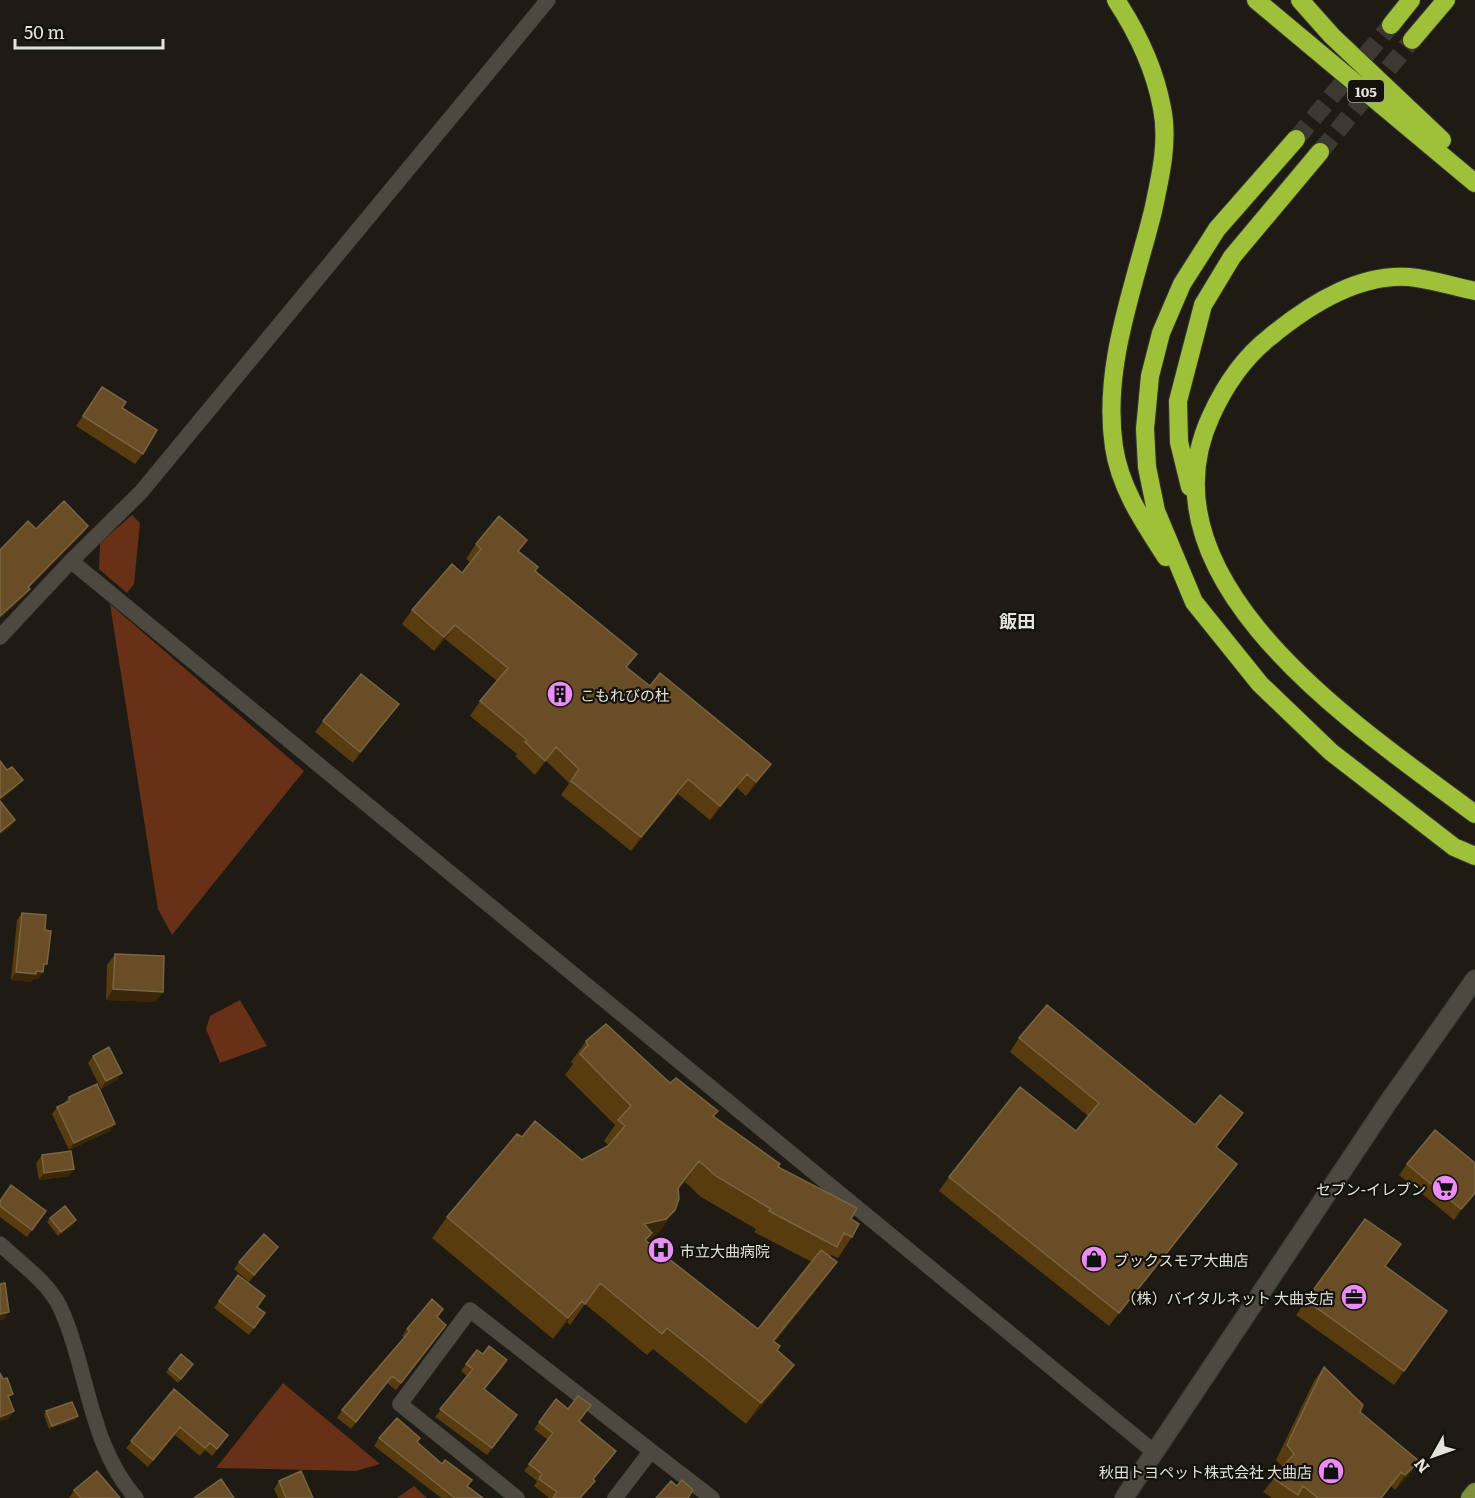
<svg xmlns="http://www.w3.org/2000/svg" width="1475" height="1498" font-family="Literata,'Noto Sans JP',serif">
  <rect width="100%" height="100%" fill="#1d1b13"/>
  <path fill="#693018" d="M 132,515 L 140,523 L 134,584 L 127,593 L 99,569 L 100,543 Z
    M 110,604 L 304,771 L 172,935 L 158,909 Z
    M 240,1000 L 267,1046 L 220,1063 L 206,1029 L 210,1016 Z
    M 283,1383 L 380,1464 L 356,1471 L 216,1468 Z
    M 414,1486 L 427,1498 L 397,1498 Z"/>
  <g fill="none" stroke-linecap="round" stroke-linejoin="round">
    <path stroke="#3b3931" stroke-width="18" stroke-dasharray="18 9" stroke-linecap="butt" d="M 1296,139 L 1391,25
      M 1320,152 L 1412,40"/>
    <defs>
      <path id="street" d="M 71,561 L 1154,1452
        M 0,637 L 71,561 L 141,492 L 548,0
        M 0,1244 C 20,1263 48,1282 60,1307 C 88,1368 89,1446 136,1498
        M 517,1498 L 400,1404 L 470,1310 L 651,1451
        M 615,1498 L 651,1451 L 712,1498"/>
      <path id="secondary" d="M 1124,1498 L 1389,1101 L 1475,979"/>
      <path id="primary" d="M 1470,1498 L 1475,1492"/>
      <path id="highway" d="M 1116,0 C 1137,32 1155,70 1162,108 C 1169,142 1160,178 1153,211 C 1134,288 1102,367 1114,447 C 1120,488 1144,523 1166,557
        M 1256,0 L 1475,183
        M 1300,0 L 1332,36 L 1442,140
        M 1391,25 L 1411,0
        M 1412,40 L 1446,0
        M 1296,139 L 1217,229 L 1182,284 L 1161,333 L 1150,376 L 1145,429 L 1147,467 L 1156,511 L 1194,602 L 1260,684 L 1331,752 L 1454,847 L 1475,856
        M 1475,291 C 1456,287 1437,281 1417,278 C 1363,270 1310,304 1270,337 C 1243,358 1225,385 1211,416 C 1134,582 1364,731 1475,814
        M 1190,487 L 1179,442 L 1178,401 L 1203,305 L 1232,257 L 1320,152"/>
    </defs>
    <use href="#street" stroke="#383632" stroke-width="16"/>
    <use href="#secondary" stroke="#383632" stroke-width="20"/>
    <use href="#primary" stroke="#383632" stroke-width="20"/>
    <use href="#highway" stroke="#383632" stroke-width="20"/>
    <use href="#street" stroke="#4b4940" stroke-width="15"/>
    <use href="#secondary" stroke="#4b4940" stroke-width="18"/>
    <use href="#primary" stroke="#7d913c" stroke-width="18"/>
    <use href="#highway" stroke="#9fc139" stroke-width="18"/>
  </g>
  <path fill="#583b0f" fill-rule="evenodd" d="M 102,387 L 122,408 L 143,454 L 135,464 L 76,426 Z
    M 476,544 L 519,551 L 536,571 L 637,654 L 627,667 L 761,778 L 746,796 L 737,788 L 710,820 L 678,794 L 631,851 L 561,795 L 569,783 L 546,761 L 535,775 L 515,756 L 517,754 L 470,716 L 480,701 L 497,681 L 445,639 L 434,651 L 402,624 L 412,610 L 462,573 L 470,562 L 466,559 Z
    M 399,704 L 353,763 L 315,732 L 323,721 Z
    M 22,913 L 45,930 L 43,972 L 38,979 L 33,979 L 31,982 L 11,980 L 17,920 Z
    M 115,954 L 163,992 L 155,1002 L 106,1000 L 107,965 Z
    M 1019,1038 L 1195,1125 L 1233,1127 L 1216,1148 L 1237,1164 L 1227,1178 L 1109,1326 L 939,1191 L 949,1177 L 1076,1131 L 1088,1116 L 1010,1052 Z
    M 586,1041 L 670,1083 L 778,1167 L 851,1219 L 852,1237 L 838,1258 L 831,1255 L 830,1257 L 837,1262 L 822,1283 L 775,1342 L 777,1351 L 794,1365 L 779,1386 L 746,1424 L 653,1349 L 647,1355 L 585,1304 L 570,1325 L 567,1322 L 553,1339 L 432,1238 L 447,1217 L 522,1137 L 582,1160 L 608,1145 L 604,1141 L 615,1125 L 565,1075 L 573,1064 L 571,1062 ZM 685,1182 L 701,1197 L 756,1229 L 754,1232 L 812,1262 L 758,1329 L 646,1241 L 651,1239 L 660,1231 L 675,1210 L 678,1190 Z
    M 93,1056 L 117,1080 L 101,1089 L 88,1063 Z
    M 69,1097 L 110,1131 L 69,1150 L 52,1114 L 57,1107 L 64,1103 Z
    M 42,1155 L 74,1169 L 69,1176 L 39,1180 L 36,1163 Z
    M 1407,1164 L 1475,1194 L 1454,1220 L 1399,1175 Z
    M 0,1201 L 46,1211 L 27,1237 L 0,1217 Z
    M 50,1218 L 74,1224 L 58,1236 L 47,1222 Z
    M 1365,1219 L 1385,1266 L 1447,1311 L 1394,1385 L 1296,1315 Z
    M 273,1254 L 249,1282 L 234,1269 L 239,1262 Z
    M 238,1275 L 257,1307 L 265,1313 L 249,1335 L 214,1308 Z
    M 437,1317 L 446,1325 L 396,1390 L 387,1383 L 351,1429 L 337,1418 L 342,1410 L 404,1337 L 402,1336 L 407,1329 Z
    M 466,1364 L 502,1368 L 484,1389 L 512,1422 L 487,1455 L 435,1417 L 467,1376 L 461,1371 Z
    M 1324,1367 L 1409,1475 L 1395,1490 L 1391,1486 L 1382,1498 L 1272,1498 L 1263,1492 L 1283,1467 L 1276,1460 L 1314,1381 Z
    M 191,1368 L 178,1383 L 166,1372 L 169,1369 Z
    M 174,1389 L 228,1435 L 212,1456 L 205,1450 L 200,1456 L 175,1435 L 148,1467 L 126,1448 Z
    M 556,1399 L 579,1421 L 616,1451 L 593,1479 L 595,1481 L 581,1498 L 549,1498 L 534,1486 L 537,1481 L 524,1471 L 548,1440 L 534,1429 Z
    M 46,1411 L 78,1416 L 75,1420 L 49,1429 L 44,1415 Z
    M 379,1438 L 417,1442 L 467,1486 L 483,1498 L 441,1498 L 374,1446 Z
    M 279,1481 L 313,1498 L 278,1498 L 274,1489 Z
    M 74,1490 L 120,1498 L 69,1498 Z"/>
  <path fill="#3a2608" d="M 88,526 L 83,534 L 23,594 L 28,587 Z
    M 30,589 L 24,597 L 0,619 L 0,616 Z
    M 455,625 L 445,639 L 434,651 L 444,637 Z
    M 399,704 L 391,715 L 353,763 L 360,752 Z
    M 556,747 L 546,761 L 535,775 L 545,761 Z
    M 771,764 L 761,778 L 746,796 L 756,782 Z
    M 747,774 L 737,788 L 710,820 L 720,806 Z
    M 688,779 L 678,794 L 631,851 L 641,837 Z
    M 23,780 L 18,786 L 0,801 L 0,798 Z
    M 15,820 L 11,827 L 0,835 L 0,832 Z
    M 36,971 L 43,972 L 38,979 L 33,979 L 31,982 L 11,980 L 16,972 Z
    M 113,989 L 163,992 L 155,1002 L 106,1000 Z
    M 122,1073 L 117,1080 L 101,1089 L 106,1081 Z
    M 1243,1113 L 1233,1127 L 1206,1161 L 1216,1147 Z
    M 115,1124 L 110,1131 L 69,1150 L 74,1143 Z
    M 699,1161 L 685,1182 L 664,1209 L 678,1188 Z
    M 1237,1164 L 1227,1178 L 1109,1326 L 1119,1313 Z
    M 74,1169 L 69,1176 L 39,1180 L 44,1173 Z
    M 1475,1193 L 1475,1194 L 1454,1220 L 1461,1209 Z
    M 675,1210 L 660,1231 L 651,1239 L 646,1241 L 637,1254 L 644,1224 Z
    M 76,1220 L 74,1224 L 58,1236 L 61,1232 Z
    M 278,1247 L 273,1254 L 249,1282 L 254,1275 Z
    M 837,1262 L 822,1283 L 759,1362 L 773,1341 Z
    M 582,1301 L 567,1322 L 553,1339 L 568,1318 Z
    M 9,1312 L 4,1320 L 0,1320 L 0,1314 Z
    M 794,1365 L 779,1386 L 746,1424 L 761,1403 Z
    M 14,1411 L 9,1419 L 0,1422 L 0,1417 Z
    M 78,1416 L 75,1420 L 49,1429 L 52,1426 Z
    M 180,1427 L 175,1435 L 148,1467 L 153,1460 Z
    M 1419,1461 L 1409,1475 L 1395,1490 L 1405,1475 Z"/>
  <path fill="#684d26" stroke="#7b6442" stroke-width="1.5" d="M 102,387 L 126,402 L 122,408 L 157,430 L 143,454 L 83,416 Z
    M 64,501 L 88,526 L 28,587 L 30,589 L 0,616 L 0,550 L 28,521 L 36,529 Z
    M 499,516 L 527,540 L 518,551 L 538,567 L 535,571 L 637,654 L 626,667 L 650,686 L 660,673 L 771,764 L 756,782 L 747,774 L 720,806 L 688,779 L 641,837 L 571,781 L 579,769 L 556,747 L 545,761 L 525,742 L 527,740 L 480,701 L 508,668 L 455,625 L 444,637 L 412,610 L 452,564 L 462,573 L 481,549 L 476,544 Z
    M 361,674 L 399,704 L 360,752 L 323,721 Z
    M 0,761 L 7,770 L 12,767 L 23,780 L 0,798 Z
    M 0,801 L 15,820 L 0,832 Z
    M 22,913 L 46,915 L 45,930 L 51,931 L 47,964 L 44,964 L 43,972 L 36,971 L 36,974 L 16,972 Z
    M 115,954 L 164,956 L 163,992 L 113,989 Z
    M 1047,1005 L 1195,1125 L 1220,1095 L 1243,1113 L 1216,1147 L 1237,1164 L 1119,1313 L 949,1177 L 1020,1087 L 1076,1131 L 1099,1103 L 1019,1038 Z
    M 606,1024 L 670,1083 L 676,1078 L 718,1111 L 713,1116 L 780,1164 L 778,1167 L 857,1208 L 851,1219 L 859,1224 L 852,1237 L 844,1233 L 837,1247 L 769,1211 L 771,1209 L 716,1176 L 699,1161 L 678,1188 L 679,1199 L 675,1210 L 666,1219 L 644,1224 L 652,1233 L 645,1240 L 758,1329 L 821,1250 L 837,1262 L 773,1341 L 780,1346 L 777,1350 L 794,1365 L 761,1403 L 667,1328 L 662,1334 L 600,1283 L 585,1304 L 582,1301 L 568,1318 L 447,1217 L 517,1134 L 522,1137 L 535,1121 L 582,1160 L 608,1146 L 625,1126 L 618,1120 L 631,1106 L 580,1054 L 588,1045 L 586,1041 Z
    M 109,1047 L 122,1073 L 106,1081 L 93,1056 Z
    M 97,1084 L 115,1124 L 74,1143 L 57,1107 L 70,1101 L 69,1097 Z
    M 1435,1130 L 1475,1163 L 1475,1193 L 1461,1209 L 1407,1164 Z
    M 71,1151 L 74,1169 L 44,1173 L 42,1155 Z
    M 11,1185 L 46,1211 L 32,1230 L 0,1206 L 0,1201 Z
    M 65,1206 L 76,1220 L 61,1232 L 50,1218 Z
    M 1365,1219 L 1401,1244 L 1385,1266 L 1447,1311 L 1404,1371 L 1306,1300 Z
    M 264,1234 L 278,1247 L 254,1275 L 239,1262 Z
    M 238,1275 L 265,1296 L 257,1307 L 265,1313 L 254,1328 L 219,1301 Z
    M 5,1283 L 9,1312 L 0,1314 L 0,1284 Z
    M 432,1299 L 443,1309 L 437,1317 L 446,1325 L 401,1383 L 392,1376 L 356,1422 L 342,1410 L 410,1331 L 407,1329 Z
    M 489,1346 L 507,1360 L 484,1389 L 517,1415 L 492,1448 L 440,1409 L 473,1369 L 466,1364 L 477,1350 L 483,1354 Z
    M 181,1354 L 193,1364 L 181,1379 L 169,1369 Z
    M 1324,1367 L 1363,1405 L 1360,1412 L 1419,1461 L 1405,1475 L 1401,1472 L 1381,1498 L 1318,1498 L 1303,1486 L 1298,1495 L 1273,1478 L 1294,1454 L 1287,1445 Z
    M 0,1373 L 3,1379 L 7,1378 L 13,1394 L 8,1396 L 14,1411 L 0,1417 Z
    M 174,1389 L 228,1435 L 217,1449 L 210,1443 L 205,1448 L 180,1427 L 153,1460 L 131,1441 Z
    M 578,1396 L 591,1405 L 579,1421 L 616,1451 L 593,1479 L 595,1481 L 580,1498 L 553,1498 L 557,1492 L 539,1479 L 542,1474 L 529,1464 L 553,1433 L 539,1422 L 556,1399 L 568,1409 Z
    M 72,1402 L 78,1416 L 52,1426 L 46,1411 Z
    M 397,1418 L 420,1438 L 417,1442 L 442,1464 L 445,1460 L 472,1480 L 467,1486 L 483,1498 L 455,1498 L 379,1438 Z
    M 97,1471 L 120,1498 L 81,1498 L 74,1490 Z
    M 301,1471 L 313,1498 L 286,1498 L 279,1481 Z
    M 221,1479 L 234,1498 L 194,1498 Z
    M 682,1480 L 693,1490 L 688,1498 L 656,1498 L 671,1481 L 677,1486 Z"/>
  <defs>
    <symbol id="building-disc" viewBox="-11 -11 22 22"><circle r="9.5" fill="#ec8cfb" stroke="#14120b"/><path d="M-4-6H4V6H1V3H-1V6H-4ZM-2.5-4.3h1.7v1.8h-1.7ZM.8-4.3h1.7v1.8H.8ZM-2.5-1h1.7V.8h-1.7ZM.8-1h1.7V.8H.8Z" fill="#111"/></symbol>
    <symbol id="supermarket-disc" viewBox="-11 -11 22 22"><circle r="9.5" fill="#ec8cfb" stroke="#14120b"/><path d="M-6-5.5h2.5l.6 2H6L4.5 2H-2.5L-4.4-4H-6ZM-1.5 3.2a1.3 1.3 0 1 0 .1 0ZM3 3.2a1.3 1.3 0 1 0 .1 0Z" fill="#111"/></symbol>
    <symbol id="hospital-disc" viewBox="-11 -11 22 22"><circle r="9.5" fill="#ec8cfb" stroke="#14120b"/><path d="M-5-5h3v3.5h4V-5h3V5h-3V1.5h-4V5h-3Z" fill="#111"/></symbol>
    <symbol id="shop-disc" viewBox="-11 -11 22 22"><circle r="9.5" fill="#ec8cfb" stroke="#14120b"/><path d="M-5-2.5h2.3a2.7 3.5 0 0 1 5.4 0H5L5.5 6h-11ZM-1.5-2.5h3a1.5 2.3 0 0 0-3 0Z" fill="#111"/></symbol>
    <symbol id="office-disc" viewBox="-11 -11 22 22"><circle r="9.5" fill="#ec8cfb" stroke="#14120b"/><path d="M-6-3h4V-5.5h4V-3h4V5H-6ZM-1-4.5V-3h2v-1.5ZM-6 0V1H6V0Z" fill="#111"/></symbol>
  </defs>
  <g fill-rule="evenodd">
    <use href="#building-disc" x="545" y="679" width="30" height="30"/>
    <use href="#supermarket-disc" x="1430" y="1173" width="30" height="30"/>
    <use href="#hospital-disc" x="646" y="1235" width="30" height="30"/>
    <use href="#shop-disc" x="1079" y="1244" width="30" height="30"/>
    <use href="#office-disc" x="1339" y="1282" width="30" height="30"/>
    <use href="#shop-disc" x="1316" y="1456" width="30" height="30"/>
  </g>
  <g text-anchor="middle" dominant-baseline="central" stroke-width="4.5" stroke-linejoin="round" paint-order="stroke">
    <rect fill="#14120b" stroke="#a6a49e" stroke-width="1.5" x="1348" y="80" width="36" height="22" rx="4.5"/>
    <g font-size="14" font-weight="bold" fill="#e4e2dd">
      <text x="1366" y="91">105</text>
    </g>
    <g font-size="15" fill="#e4e2dd" stroke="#14120b" text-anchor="start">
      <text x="580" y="694">こもれびの杜</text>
      <text x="1426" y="1188" text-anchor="end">セブン-イレブン</text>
      <text x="680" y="1250">市立大曲病院</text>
      <text x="1114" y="1259">ブックスモア大曲店</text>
      <text x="1334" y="1297" text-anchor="end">（株）バイタルネット 大曲支店</text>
      <text x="1312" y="1471" text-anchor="end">秋田トヨペット株式会社 大曲店</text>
    </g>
    <g font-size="18" font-weight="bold" fill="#e4e2dd" stroke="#14120b">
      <text x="1017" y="620">飯田</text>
    </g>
  </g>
  <g transform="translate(1433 1456) rotate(230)" stroke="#14120b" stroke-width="4.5" paint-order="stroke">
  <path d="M0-4.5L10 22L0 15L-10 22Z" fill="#e4e2dd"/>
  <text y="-9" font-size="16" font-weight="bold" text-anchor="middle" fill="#e4e2dd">N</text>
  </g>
  <path d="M15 39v9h148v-9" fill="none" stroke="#e4e2dd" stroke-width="3"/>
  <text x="24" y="39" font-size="18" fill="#e4e2dd" stroke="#14120b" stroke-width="4.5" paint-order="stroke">50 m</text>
</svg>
